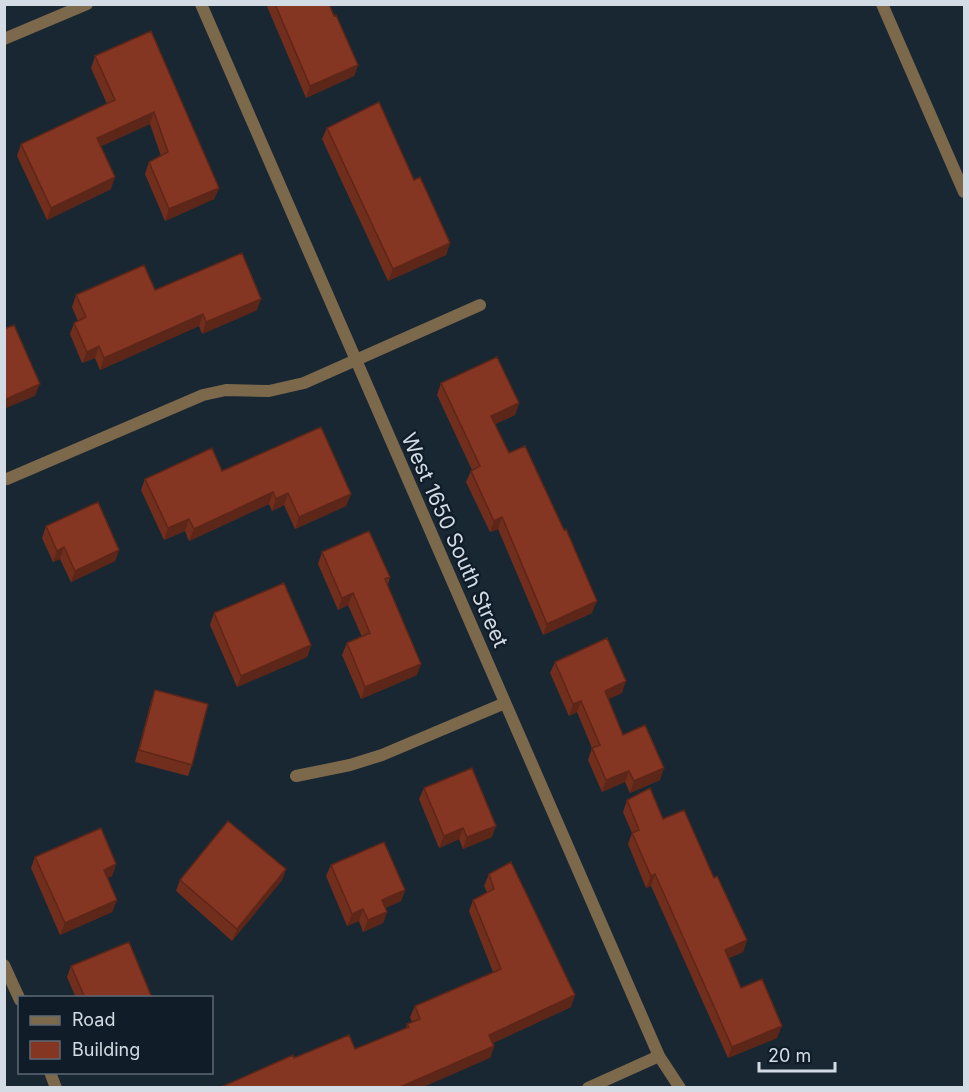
<svg xmlns="http://www.w3.org/2000/svg" width="969" height="1092" font-family="Inter,sans-serif">
  <rect width="100%" height="100%" fill="#192733"/>
  <g fill="none" stroke-linecap="round" stroke-linejoin="round">
    <path stroke="#7c684a" stroke-width="12" d="M 201,4 L 659,1056 L 680,1088
      M 882,4 L 964,192
      M 4,39 L 87,4
      M 7,479 L 203,395 L 226,390 L 269,391 L 304,383 L 480,305
      M 296,776 L 350,765 L 382,755 L 505,703
      M 4,965 L 20,1000
      M 50,1072 L 56,1088
      M 588,1088 L 659,1056"/>
  </g>
  <path fill="#722e1d" d="M 266,4 L 329,4 L 358,65 L 354,76 L 306,98 Z
    M 151,31 L 219,188 L 214,199 L 165,221 L 145,174 L 149,162 L 161,156 L 150,124 L 101,146 L 111,189 L 47,220 L 17,156 L 21,144 L 107,104 L 91,68 L 95,56 Z
    M 327,128 L 414,180 L 450,243 L 446,255 L 388,281 L 322,139 Z
    M 155,290 L 257,310 L 202,334 L 199,326 L 100,370 L 95,358 L 82,363 L 70,334 L 74,323 L 78,321 L 72,307 L 76,295 Z
    M 441,383 L 519,403 L 515,415 L 495,424 L 509,453 L 592,613 L 543,635 L 498,529 L 490,532 L 466,482 L 471,471 L 472,470 L 437,395 Z
    M 222,471 L 351,494 L 346,506 L 295,529 L 284,505 L 272,511 L 269,504 L 189,541 L 185,531 L 164,540 L 141,490 L 145,479 Z
    M 46,526 L 119,550 L 115,561 L 71,582 L 60,559 L 53,562 L 42,538 Z
    M 322,552 L 390,577 L 388,584 L 417,675 L 361,699 L 342,655 L 347,643 L 362,637 L 348,605 L 338,610 L 318,564 Z
    M 214,613 L 311,645 L 307,657 L 237,687 L 210,625 Z
    M 555,662 L 622,693 L 608,699 L 623,735 L 660,780 L 630,793 L 625,782 L 602,792 L 588,760 L 592,748 L 577,712 L 569,716 L 550,673 Z
    M 155,690 L 192,765 L 188,776 L 135,762 L 151,701 Z
    M 424,788 L 492,837 L 463,849 L 459,839 L 439,848 L 419,799 Z
    M 627,800 L 663,819 L 714,878 L 747,940 L 743,952 L 728,958 L 741,988 L 777,1038 L 728,1058 L 651,886 L 646,888 L 628,844 L 632,833 L 623,812 Z
    M 35,857 L 116,864 L 112,876 L 107,878 L 117,900 L 112,912 L 60,935 L 31,868 Z
    M 331,865 L 405,890 L 401,901 L 385,908 L 387,912 L 383,923 L 363,932 L 359,921 L 347,926 L 326,876 Z
    M 286,869 L 282,880 L 232,941 L 176,891 L 180,880 Z
    M 489,874 L 571,1007 L 493,1043 L 494,1046 L 490,1058 L 294,1058 L 355,1049 L 406,1028 L 407,1024 L 412,1022 L 410,1017 L 415,1006 L 493,972 L 469,911 L 473,900 L 487,892 L 484,886 Z
    M 71,966 L 152,998 L 76,998 L 67,977 Z"/>
  <path fill="#5c2618" d="M 358,65 L 354,76 L 306,98 L 310,86 Z
    M 154,112 L 150,124 L 93,150 L 97,138 Z
    M 115,177 L 111,189 L 47,220 L 51,208 Z
    M 219,188 L 214,199 L 165,221 L 169,209 Z
    M 450,243 L 446,255 L 388,281 L 393,269 Z
    M 261,299 L 257,310 L 202,334 L 206,322 Z
    M 203,314 L 199,326 L 100,370 L 104,358 Z
    M 99,346 L 95,358 L 82,363 L 87,352 Z
    M 40,384 L 35,396 L 4,409 L 4,400 Z
    M 519,403 L 515,415 L 487,428 L 491,416 Z
    M 273,492 L 269,504 L 189,541 L 194,529 Z
    M 288,493 L 284,505 L 272,511 L 276,499 Z
    M 351,494 L 346,506 L 295,529 L 299,517 Z
    M 502,517 L 498,529 L 490,532 L 494,521 Z
    M 189,519 L 185,531 L 164,540 L 168,528 Z
    M 64,547 L 60,559 L 53,562 L 57,551 Z
    M 119,550 L 115,561 L 71,582 L 75,571 Z
    M 353,593 L 348,605 L 338,610 L 342,598 Z
    M 597,601 L 592,613 L 543,635 L 547,624 Z
    M 311,645 L 307,657 L 237,687 L 241,676 Z
    M 421,664 L 417,675 L 361,699 L 365,687 Z
    M 626,681 L 622,693 L 600,702 L 605,691 Z
    M 581,701 L 577,712 L 569,716 L 573,704 Z
    M 664,768 L 660,780 L 630,793 L 634,781 Z
    M 629,771 L 625,782 L 602,792 L 606,780 Z
    M 496,826 L 492,837 L 463,849 L 467,837 Z
    M 463,828 L 459,839 L 439,848 L 444,836 Z
    M 116,864 L 112,876 L 99,881 L 104,870 Z
    M 286,869 L 282,880 L 232,941 L 237,929 Z
    M 655,874 L 651,886 L 646,888 L 651,876 Z
    M 405,890 L 401,901 L 377,912 L 382,900 Z
    M 117,900 L 112,912 L 60,935 L 65,923 Z
    M 363,909 L 359,921 L 347,926 L 352,914 Z
    M 387,912 L 383,923 L 363,932 L 368,920 Z
    M 747,940 L 743,952 L 721,962 L 725,950 Z
    M 575,995 L 571,1007 L 485,1047 L 489,1035 Z
    M 782,1026 L 777,1038 L 728,1058 L 732,1047 Z
    M 494,1046 L 490,1058 L 421,1088 L 398,1088 Z"/>
  <path fill="#843622" stroke="#5c2618" stroke-width="1.5" d="M 275,4 L 329,4 L 334,16 L 336,15 L 358,65 L 310,86 Z
    M 151,31 L 219,188 L 169,209 L 149,162 L 168,152 L 154,112 L 97,138 L 115,177 L 51,208 L 21,144 L 115,100 L 95,56 Z
    M 379,102 L 414,180 L 420,177 L 450,243 L 393,269 L 327,128 Z
    M 242,253 L 261,299 L 206,322 L 203,314 L 104,358 L 99,346 L 87,352 L 74,323 L 86,317 L 76,295 L 144,265 L 155,290 Z
    M 14,325 L 40,384 L 4,400 L 4,329 Z
    M 497,357 L 519,403 L 491,416 L 509,453 L 525,446 L 564,530 L 566,529 L 597,601 L 547,624 L 502,517 L 494,521 L 471,471 L 480,466 L 441,383 Z
    M 321,427 L 351,494 L 299,517 L 288,493 L 276,499 L 273,492 L 194,529 L 189,519 L 168,528 L 145,479 L 212,448 L 222,471 Z
    M 98,502 L 119,550 L 75,571 L 64,547 L 57,551 L 46,526 Z
    M 369,531 L 390,577 L 385,579 L 421,664 L 365,687 L 347,643 L 370,633 L 353,593 L 342,598 L 322,552 Z
    M 284,583 L 311,645 L 241,676 L 214,613 Z
    M 607,638 L 626,681 L 605,691 L 623,735 L 645,725 L 664,768 L 634,781 L 629,771 L 606,780 L 592,748 L 600,745 L 581,701 L 573,704 L 555,662 Z
    M 155,690 L 208,704 L 192,765 L 139,750 Z
    M 472,768 L 496,826 L 467,837 L 463,828 L 444,836 L 424,788 Z
    M 650,788 L 663,819 L 684,810 L 714,878 L 717,876 L 747,940 L 725,950 L 741,988 L 762,979 L 782,1026 L 732,1047 L 655,874 L 651,876 L 632,833 L 639,830 L 627,800 Z
    M 228,821 L 286,869 L 237,929 L 180,880 Z
    M 101,828 L 116,864 L 104,870 L 117,900 L 65,923 L 35,857 Z
    M 384,842 L 405,890 L 382,900 L 387,912 L 368,920 L 363,909 L 352,914 L 331,865 Z
    M 511,862 L 575,995 L 489,1035 L 494,1046 L 398,1088 L 219,1088 L 293,1055 L 294,1058 L 349,1035 L 355,1049 L 409,1027 L 407,1024 L 420,1019 L 415,1006 L 501,969 L 473,900 L 494,889 L 489,874 Z
    M 129,942 L 152,998 L 85,998 L 71,966 Z"/>
  <g text-anchor="middle" dominant-baseline="central" stroke-width="4.5" stroke-linejoin="round" paint-order="stroke">
    <g font-size="21" fill="#d3dce4" stroke="#101d29">
      <text transform="translate(455 540) rotate(66)">West 1650 South Street</text>
    </g>
  </g>
  <rect width="969" height="1092" fill="none" stroke="#d3dce4" stroke-width="12"/>
  <rect x="18" y="996" width="195" height="78" fill="#101d29" stroke="#5e6974" stroke-width="1.5"/>
  <rect x="30" y="1016" width="30" height="9" fill="#7c684a" stroke="#5e6974" stroke-width="1.5"/>
  <text x="72" y="1026" font-size="18" fill="#d3dce4">Road</text>
  <rect x="30" y="1041" width="30" height="18" fill="#843622" stroke="#5e6974" stroke-width="1.5"/>
  <text x="72" y="1056" font-size="18" fill="#d3dce4">Building</text>
  <path d="M759 1062v9h76v-9" fill="none" stroke="#d3dce4" stroke-width="3"/>
  <text x="768" y="1062" font-size="18" fill="#d3dce4" stroke="#101d29" stroke-width="4.5" paint-order="stroke">20 m</text>
</svg>
